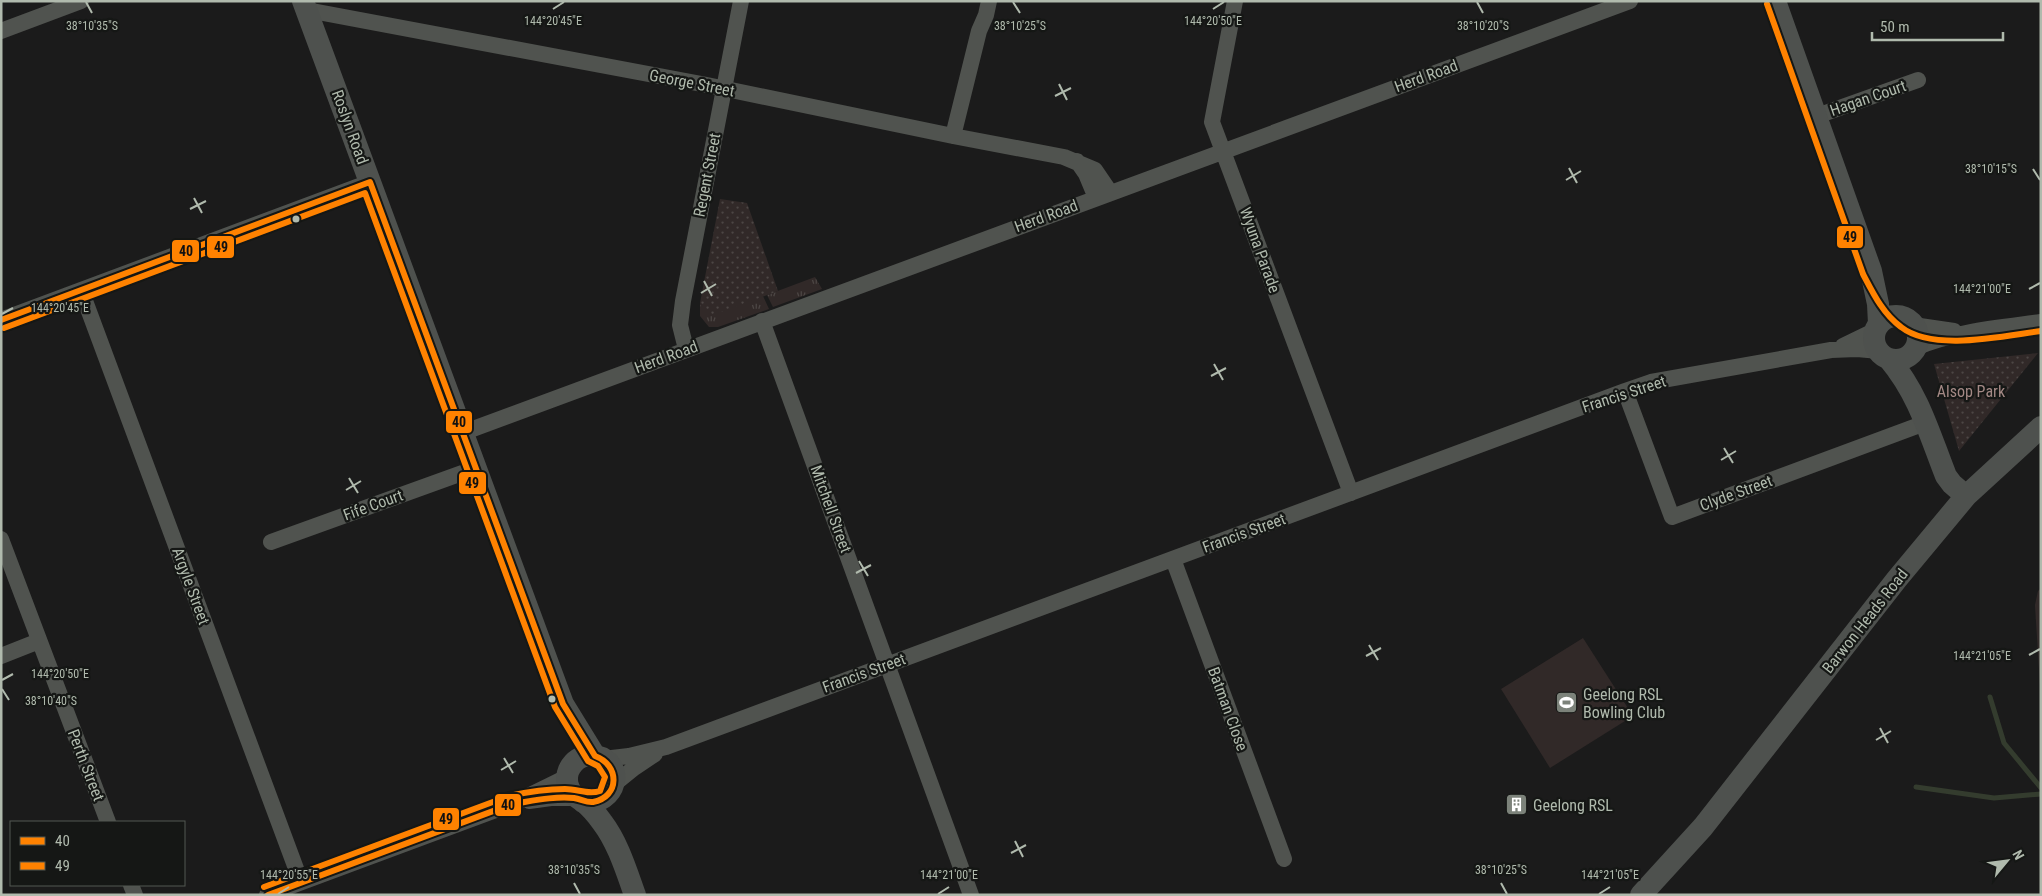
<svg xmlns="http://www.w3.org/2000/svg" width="2042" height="896" font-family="'Roboto Condensed',sans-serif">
  <defs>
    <pattern id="grass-tufts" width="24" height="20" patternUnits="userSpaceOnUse" patternTransform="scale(1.25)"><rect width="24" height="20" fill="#312928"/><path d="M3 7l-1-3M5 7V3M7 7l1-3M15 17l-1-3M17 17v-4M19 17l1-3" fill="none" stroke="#4c4644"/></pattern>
    <pattern id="park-dots" width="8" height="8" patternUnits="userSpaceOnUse" patternTransform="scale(1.25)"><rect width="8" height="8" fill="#312928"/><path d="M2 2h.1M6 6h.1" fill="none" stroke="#4c4644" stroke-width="1.8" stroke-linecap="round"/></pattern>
  </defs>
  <rect width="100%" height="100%" fill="#1b1b1b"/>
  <path fill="url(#grass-tufts)" d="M 815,277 L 822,289 L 773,307 L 767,295 Z
    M 763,296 L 769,309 L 718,327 L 709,327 L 700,316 L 700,303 L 711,315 Z
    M 2041,588 L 2041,701 L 2035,605 L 2038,591 Z"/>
  <path fill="url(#park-dots)" d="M 720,199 L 747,203 L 778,291 L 710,316 L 700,303 Z
    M 2038,353 L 1959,451 L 1934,364 Z"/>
  <path fill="#312928" d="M 1583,638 L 1633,716 L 1550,768 L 1501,689 Z"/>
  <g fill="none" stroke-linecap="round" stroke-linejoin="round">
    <path stroke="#343c2e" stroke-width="5" d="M 1990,697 L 2004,743 L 2041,788
      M 1916,787 L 1994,798 L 2041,794"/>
    <path stroke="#50534f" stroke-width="16" d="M 1235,1 L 1212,122 L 1351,493
      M 307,10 L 707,85 L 953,136 L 1064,157 L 1095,170 L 1110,192
      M 1,31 L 81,1
      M 1817,116 L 1918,80
      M 953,136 L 979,31 L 986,15 L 989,1
      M 1077,161 L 1086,174 L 1096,198
      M 81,290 L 301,882
      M 1,320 L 370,182
      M 762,321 L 971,895
      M 1913,325 L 1954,331
      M 1843,346 L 1876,330
      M 1915,348 C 1957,331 1996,328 2041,322
      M 686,349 L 680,325 L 683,301 L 741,1
      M 1625,391 L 1672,517 L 1925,423
      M 462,433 L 1630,1
      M 1,539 L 108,822
      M 271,542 L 476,468
      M 1173,559 L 1284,859
      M 1,656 L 39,641
      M 603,759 L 629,756 L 666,747 L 1625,391 L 1651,382 L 1831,350 L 1857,349 L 1879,351
      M 613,785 L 634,768 L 655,754
      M 529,801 L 551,798 L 576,798
      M 131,885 L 135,895
      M 267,895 L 512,804 L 567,777"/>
    <path stroke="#4e514e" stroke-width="22" d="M 303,1 L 563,704 L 595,756
      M 1775,1 L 1871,271 L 1878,304 L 1879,324
      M1874 338a22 22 0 1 1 44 0a22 22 0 1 1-44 0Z
      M 1889,359 C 1919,395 1929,433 1946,476 L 1952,484 L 1966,496
      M 583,802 C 617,806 626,763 596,756 C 578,752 563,769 568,786 C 571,795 577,797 584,802 C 590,807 597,815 602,822 C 618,843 626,870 635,895
      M 1641,895 L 1703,827 L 1897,579 L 1966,496 L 2041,427"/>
    <defs>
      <path id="bus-1" d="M 1,320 L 370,182
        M 268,895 L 512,804 C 532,801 553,796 574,798 C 581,799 587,803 593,802 C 620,797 620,765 595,756 L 563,704 L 370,182"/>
      <path id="bus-2" d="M 1767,4 L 1863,274 C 1873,293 1883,314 1901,327 C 1933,352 2003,336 2041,331
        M 4,328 L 365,193 L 555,707 L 588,761 L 598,766 L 605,777 L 600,791 C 588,795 578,789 565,789 C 546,789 527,792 509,796 L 264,887"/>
    </defs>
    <use href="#bus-1" stroke="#151715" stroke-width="10"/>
    <use href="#bus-2" stroke="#151715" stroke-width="10"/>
    <use href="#bus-1" stroke="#ff8200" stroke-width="6"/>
    <use href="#bus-2" stroke="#ff8200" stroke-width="6"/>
  </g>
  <path fill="none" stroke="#b0baad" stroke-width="2" d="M 86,2 L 92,13M 1013,2 L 1020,13M 1477,2 L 1483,13M 553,9 L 564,2M 1213,9 L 1224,2M 1059,84 L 1067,100M 1055,96 L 1071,88M 1569,168 L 1577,183M 2033,169 L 2040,180M 1566,180 L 1581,171M 194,198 L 202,213M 190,209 L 206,201M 704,281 L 712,296M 2029,289 L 2040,283M 701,293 L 716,284M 2,314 L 13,308M 1214,364 L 1223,380M 1211,376 L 1226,368M 1724,448 L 1733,463M 1721,460 L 1736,451M 349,478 L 358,493M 346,490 L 361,481M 859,561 L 868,576M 856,573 L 871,565M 1369,645 L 1378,660M 2029,655 L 2040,649M 1366,656 L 1381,648M 2,680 L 13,674M 2,689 L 9,700M 1880,728 L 1888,743M 1876,740 L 1891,731M 504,758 L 513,773M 501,770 L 516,761M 1015,841 L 1023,857M 1011,853 L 1026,845M 574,883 L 580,894M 1501,883 L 1507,894M 278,894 L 289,887M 938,894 L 949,887M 1599,894 L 1610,887"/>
  <defs>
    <symbol id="stadium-square" viewBox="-11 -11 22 22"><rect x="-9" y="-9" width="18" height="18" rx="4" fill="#7c827a" stroke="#151715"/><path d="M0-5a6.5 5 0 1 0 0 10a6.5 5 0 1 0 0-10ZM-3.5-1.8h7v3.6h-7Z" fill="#fff"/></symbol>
    <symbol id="building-square" viewBox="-11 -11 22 22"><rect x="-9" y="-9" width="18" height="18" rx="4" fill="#7c827a" stroke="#151715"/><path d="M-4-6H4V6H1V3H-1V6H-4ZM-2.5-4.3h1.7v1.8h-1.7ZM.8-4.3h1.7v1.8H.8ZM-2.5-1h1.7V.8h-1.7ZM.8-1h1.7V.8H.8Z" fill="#fff"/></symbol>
  </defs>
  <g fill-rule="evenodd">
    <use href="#stadium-square" x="1554" y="690" width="25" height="25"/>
    <use href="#building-square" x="1504" y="792" width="25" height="25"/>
  </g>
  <g fill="#b0baad" stroke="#151715" stroke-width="2">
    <circle cx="296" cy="219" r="4.5"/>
    <circle cx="552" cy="699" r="4.5"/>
  </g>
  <g text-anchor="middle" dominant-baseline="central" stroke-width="4.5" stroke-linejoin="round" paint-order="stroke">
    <g font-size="16" fill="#b0baad" stroke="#151715">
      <text transform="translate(1426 76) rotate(-20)">Herd Road</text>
      <text transform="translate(692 83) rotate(11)">George Street</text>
      <text transform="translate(1868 98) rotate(-19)">Hagan Court</text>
      <text transform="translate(350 127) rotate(70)">Roslyn Road</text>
      <text transform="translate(707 175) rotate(-79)">Regent Street</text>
      <text transform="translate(1046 216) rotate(-20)">Herd Road</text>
      <text transform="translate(1260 250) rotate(70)">Wyuna Parade</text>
      <text transform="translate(666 357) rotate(-20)">Herd Road</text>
      <text transform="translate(1624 394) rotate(-18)">Francis Street</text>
      <text transform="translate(1736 493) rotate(-20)">Clyde Street</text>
      <text transform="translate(373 505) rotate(-20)">Fife Court</text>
      <text transform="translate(831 509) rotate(70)">Mitchell Street</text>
      <text transform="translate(1244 533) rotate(-20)">Francis Street</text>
      <text transform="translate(191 586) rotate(70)">Argyle Street</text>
      <text transform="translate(1865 621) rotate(-52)">Barwon Heads Road</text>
      <text transform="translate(864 673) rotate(-20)">Francis Street</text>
      <text transform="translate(1228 709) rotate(70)">Batman Close</text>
      <text transform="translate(86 765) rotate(69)">Perth Street</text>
    </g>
    <g font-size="16" fill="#a48985" stroke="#151715">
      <text x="1971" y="391">Alsop Park</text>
    </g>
    <g font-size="16" fill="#b0baad" stroke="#151715" text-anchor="start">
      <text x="1583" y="694">Geelong RSL<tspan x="1583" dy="18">Bowling Club</tspan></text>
      <text x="1533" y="805">Geelong RSL</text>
    </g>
  </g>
  <g font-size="12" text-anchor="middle" fill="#b0baad" stroke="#151715" stroke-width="4.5" stroke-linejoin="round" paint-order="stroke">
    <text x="553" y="25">144°20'45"E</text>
    <text x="1213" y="25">144°20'50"E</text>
    <text x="92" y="30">38°10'35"S</text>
    <text x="1020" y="30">38°10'25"S</text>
    <text x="1483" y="30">38°10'20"S</text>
    <text x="1991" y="173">38°10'15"S</text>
    <text x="1982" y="293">144°21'00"E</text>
    <text x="60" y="312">144°20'45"E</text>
    <text x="1982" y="660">144°21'05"E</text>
    <text x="60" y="678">144°20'50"E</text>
    <text x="51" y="705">38°10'40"S</text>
    <text x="574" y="874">38°10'35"S</text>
    <text x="1501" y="874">38°10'25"S</text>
    <text x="289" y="879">144°20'55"E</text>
    <text x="949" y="879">144°21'00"E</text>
    <text x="1610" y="879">144°21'05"E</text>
  </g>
  <g stroke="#151715" stroke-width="2">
    <rect x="1836" y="225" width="28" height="24" rx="5" fill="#ff8200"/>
    <rect x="206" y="235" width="29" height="24" rx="5" fill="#ff8200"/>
    <rect x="171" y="239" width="29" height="24" rx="5" fill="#ff8200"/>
    <rect x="445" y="410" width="28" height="24" rx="5" fill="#ff8200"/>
    <rect x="458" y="471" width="29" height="24" rx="5" fill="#ff8200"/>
    <rect x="494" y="793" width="28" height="24" rx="5" fill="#ff8200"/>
    <rect x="432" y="807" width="28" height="24" rx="5" fill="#ff8200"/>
  </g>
  <g font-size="14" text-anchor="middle" font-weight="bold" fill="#111">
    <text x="1850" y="242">49</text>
    <text x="221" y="252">49</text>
    <text x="186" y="256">40</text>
    <text x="459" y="427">40</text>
    <text x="472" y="488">49</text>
    <text x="508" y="810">40</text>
    <text x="446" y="824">49</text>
  </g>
  <rect width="2042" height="896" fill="none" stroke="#b0baad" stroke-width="5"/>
  <rect x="10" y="821" width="175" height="65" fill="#151715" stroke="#535852"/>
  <rect x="20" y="837" width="25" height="8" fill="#ff8200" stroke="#535852"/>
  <text x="55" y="846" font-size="15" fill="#b0baad">40</text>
  <rect x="20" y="862" width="25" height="8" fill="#ff8200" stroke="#535852"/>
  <text x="55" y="871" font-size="15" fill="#b0baad">49</text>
  <g transform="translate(2007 861) rotate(61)" stroke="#151715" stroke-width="4" paint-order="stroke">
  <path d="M0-4L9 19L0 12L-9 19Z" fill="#b0baad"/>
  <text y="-8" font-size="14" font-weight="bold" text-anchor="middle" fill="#b0baad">N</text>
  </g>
  <path d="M1872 32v8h131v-8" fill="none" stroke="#b0baad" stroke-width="2.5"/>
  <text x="1880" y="32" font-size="15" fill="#b0baad" stroke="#151715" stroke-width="4" paint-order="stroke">50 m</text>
</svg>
